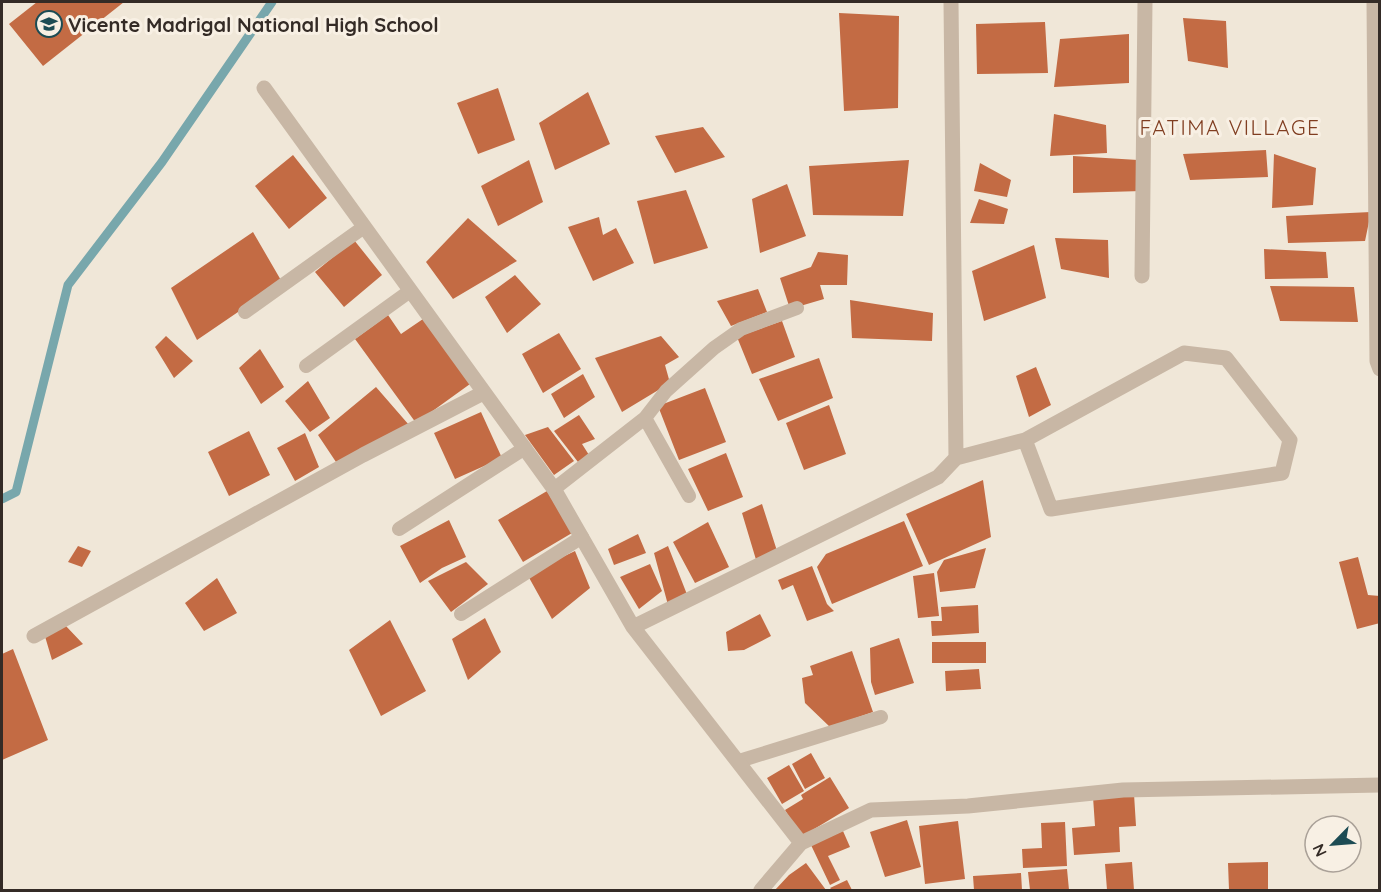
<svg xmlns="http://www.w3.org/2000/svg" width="1381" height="892" font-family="Quicksand,sans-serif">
  <rect width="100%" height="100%" fill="#f0e7d8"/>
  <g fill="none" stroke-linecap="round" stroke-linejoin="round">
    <path stroke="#78a7ac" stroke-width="9" d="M 2,499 L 16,492 L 68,285 L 162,162 L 272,2"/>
  </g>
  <path fill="#c36b44" d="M 37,2 L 124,2 L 43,66 L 9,24 Z
    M 839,13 L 899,16 L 898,108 L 844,111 Z
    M 1183,18 L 1226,21 L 1228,68 L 1188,61 Z
    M 1045,22 L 1048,73 L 977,74 L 976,24 Z
    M 1129,34 L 1129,83 L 1054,87 L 1060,39 Z
    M 498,88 L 515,140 L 478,154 L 457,103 Z
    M 588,92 L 610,144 L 555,170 L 539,123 Z
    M 1054,114 L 1106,125 L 1107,153 L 1050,156 Z
    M 703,127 L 725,157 L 675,173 L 655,136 Z
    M 1266,150 L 1268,177 L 1190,180 L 1183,154 Z
    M 1274,154 L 1316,168 L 1313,205 L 1272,208 Z
    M 293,155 L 327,198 L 289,229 L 255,186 Z
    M 1073,156 L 1138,160 L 1142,191 L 1073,193 Z
    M 529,160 L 543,202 L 498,226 L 481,186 Z
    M 909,160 L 903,216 L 813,215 L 809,166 Z
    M 980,163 L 1011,180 L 1007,197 L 974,191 Z
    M 787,184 L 806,236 L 760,253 L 752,199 Z
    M 686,190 L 708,248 L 654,264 L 637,201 Z
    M 979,199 L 1008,209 L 1004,224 L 970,223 Z
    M 1371,212 L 1365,241 L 1288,243 L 1286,216 Z
    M 599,217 L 603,235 L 616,228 L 634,263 L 593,281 L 568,227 Z
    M 468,218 L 517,261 L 453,299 L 426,262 Z
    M 253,232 L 282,282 L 197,340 L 171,288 Z
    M 1055,238 L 1108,240 L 1109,278 L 1061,269 Z
    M 354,240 L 382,275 L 344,307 L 315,272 Z
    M 1034,245 L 1046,298 L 984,321 L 972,271 Z
    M 1264,249 L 1326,252 L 1328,278 L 1265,279 Z
    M 818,252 L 848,255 L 847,285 L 820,285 L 824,299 L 790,309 L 780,278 L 811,267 Z
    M 515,275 L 541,304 L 507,333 L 485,297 Z
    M 1270,286 L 1354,287 L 1358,322 L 1280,321 Z
    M 758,289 L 767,312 L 731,326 L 717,301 Z
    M 850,300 L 933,313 L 932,341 L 852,338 Z
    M 388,315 L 401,334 L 423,319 L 470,384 L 416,423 L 355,339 Z
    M 782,321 L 795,357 L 752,374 L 737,337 Z
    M 559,333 L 581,369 L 543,393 L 522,354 Z
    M 166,336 L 193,361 L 174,378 L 155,347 Z
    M 661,336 L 679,357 L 665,365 L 670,383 L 622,412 L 595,358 Z
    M 260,349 L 284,387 L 261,404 L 239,368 Z
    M 819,358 L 833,398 L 778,421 L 759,379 Z
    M 1036,367 L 1051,405 L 1029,417 L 1016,376 Z
    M 583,374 L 595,397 L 564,418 L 551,394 Z
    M 308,381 L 330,418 L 310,432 L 285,401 Z
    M 376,387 L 409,425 L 336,462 L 318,435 Z
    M 705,388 L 726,442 L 679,460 L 658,406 Z
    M 829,405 L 846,454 L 804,470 L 786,423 Z
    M 481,412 L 502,458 L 455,479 L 434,433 Z
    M 579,415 L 595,439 L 582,444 L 589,455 L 578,462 L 554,431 Z
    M 548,427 L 574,461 L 554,475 L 525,435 Z
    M 249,431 L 270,475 L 229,496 L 208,452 Z
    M 305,433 L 319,467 L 295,481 L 277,448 Z
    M 726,453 L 743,497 L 708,511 L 688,469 Z
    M 983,480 L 991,537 L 929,565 L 906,514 Z
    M 547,491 L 572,533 L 523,562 L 498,520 Z
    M 762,504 L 778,554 L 757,563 L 742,513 Z
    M 449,520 L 466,557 L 442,568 L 420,583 L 400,546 Z
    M 904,521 L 923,566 L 832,604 L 817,567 L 826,554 Z
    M 708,522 L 729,567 L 695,583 L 673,542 Z
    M 638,534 L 646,553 L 614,565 L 608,549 Z
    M 78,546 L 91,551 L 82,567 L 68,562 Z
    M 668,546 L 688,597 L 668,605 L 654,553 Z
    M 986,548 L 975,588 L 940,592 L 937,572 L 944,560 Z
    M 575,551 L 590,588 L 552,619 L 527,574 Z
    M 1358,557 L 1368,595 L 1380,596 L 1380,623 L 1357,629 L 1339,562 Z
    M 466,562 L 488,584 L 451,612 L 428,581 Z
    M 650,564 L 662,591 L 639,609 L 620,577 Z
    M 812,566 L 827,604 L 834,611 L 807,621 L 793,585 L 782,590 L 778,580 Z
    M 934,573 L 939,616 L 918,618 L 913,576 Z
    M 217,578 L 237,613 L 204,631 L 185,603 Z
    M 978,605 L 979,633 L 932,636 L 931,621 L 942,621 L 941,607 Z
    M 760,614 L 771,636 L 744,650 L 728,651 L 726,632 Z
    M 485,618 L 501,652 L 468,680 L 452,639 Z
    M 390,620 L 426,691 L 381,716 L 349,650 Z
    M 65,625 L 83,644 L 52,660 L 44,633 Z
    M 899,638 L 914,683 L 875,695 L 871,682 L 870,648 Z
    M 932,642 L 986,642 L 986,663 L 932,663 Z
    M 13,649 L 48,740 L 2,760 L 2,654 Z
    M 852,651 L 873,712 L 830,727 L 805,703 L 802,678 L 813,675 L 810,666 Z
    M 979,669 L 981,689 L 946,691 L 945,671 Z
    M 811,753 L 825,778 L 805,789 L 792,764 Z
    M 789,765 L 804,791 L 782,804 L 767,778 Z
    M 830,777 L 849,808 L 801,837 L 785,810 L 803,799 L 801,795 Z
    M 1134,794 L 1136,826 L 1119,827 L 1120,852 L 1074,855 L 1072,828 L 1095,826 L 1093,797 Z
    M 907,820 L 921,867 L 885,877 L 870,832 Z
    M 958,821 L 965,879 L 925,884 L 919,826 Z
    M 1065,822 L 1067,866 L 1023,868 L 1022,849 L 1042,848 L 1041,823 Z
    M 843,831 L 850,847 L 828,856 L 840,880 L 830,885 L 811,845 Z
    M 1132,862 L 1134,890 L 1107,890 L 1105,864 Z
    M 1268,862 L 1268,890 L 1229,890 L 1228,863 Z
    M 806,863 L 826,890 L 775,890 L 789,875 Z
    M 1067,869 L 1069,890 L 1030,890 L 1028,872 Z
    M 1021,873 L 1022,890 L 974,890 L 973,876 Z
    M 847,880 L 852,890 L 832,890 L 830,888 Z"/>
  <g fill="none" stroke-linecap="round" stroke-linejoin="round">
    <path stroke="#c8b7a5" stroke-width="14" d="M 245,312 L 364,227
      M 306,366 L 410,291
      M 645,418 L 689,496
      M 554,489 L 645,418 L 666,391 L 714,348 L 741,329 L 797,308
      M 399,529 L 525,448
      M 461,614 L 582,537
      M 739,761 L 881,717"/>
    <path stroke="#c8b7a5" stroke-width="15" d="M 1374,2 L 1377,361 L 1380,369
      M 264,88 L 554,489 L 633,627 L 801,843
      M 1142,276 L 1145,2
      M 956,458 L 1025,440 L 1184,353 L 1226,358 L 1290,440 L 1282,473 L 1051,509 L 1025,440
      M 633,627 L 938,477 L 956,458 L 951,2
      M 34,636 L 363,455 L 483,393
      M 761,890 L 801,843 L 871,810 L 968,806 L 1123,790 L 1380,785"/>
  </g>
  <defs>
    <symbol id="school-ring" viewBox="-11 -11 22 22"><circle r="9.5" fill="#f8f0e4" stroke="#1d4c54" stroke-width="1.5"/><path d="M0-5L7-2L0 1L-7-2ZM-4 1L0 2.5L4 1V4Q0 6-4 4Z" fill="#1d4c54"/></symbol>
  </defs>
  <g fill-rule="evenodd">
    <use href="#school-ring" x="34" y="9" width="30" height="30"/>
  </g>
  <g text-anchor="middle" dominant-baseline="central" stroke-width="6" stroke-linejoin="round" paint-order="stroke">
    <g font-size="20" font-weight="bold" fill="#342b26" stroke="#f8f0e4" text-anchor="start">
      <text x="68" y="24">Vicente Madrigal National High School</text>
    </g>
    <g font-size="21" letter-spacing="1.5" fill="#803e21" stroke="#f8f0e4">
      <text x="1230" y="127">FATIMA VILLAGE</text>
    </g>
  </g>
  <rect width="1381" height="892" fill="none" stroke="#342b26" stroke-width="6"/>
  <g transform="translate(1333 844) rotate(245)"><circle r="28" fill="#f8f0e4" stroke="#aaa198" stroke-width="1.5"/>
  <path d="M0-4.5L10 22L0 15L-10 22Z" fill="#1d4c54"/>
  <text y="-9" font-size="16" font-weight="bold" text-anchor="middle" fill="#342b26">N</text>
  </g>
</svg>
